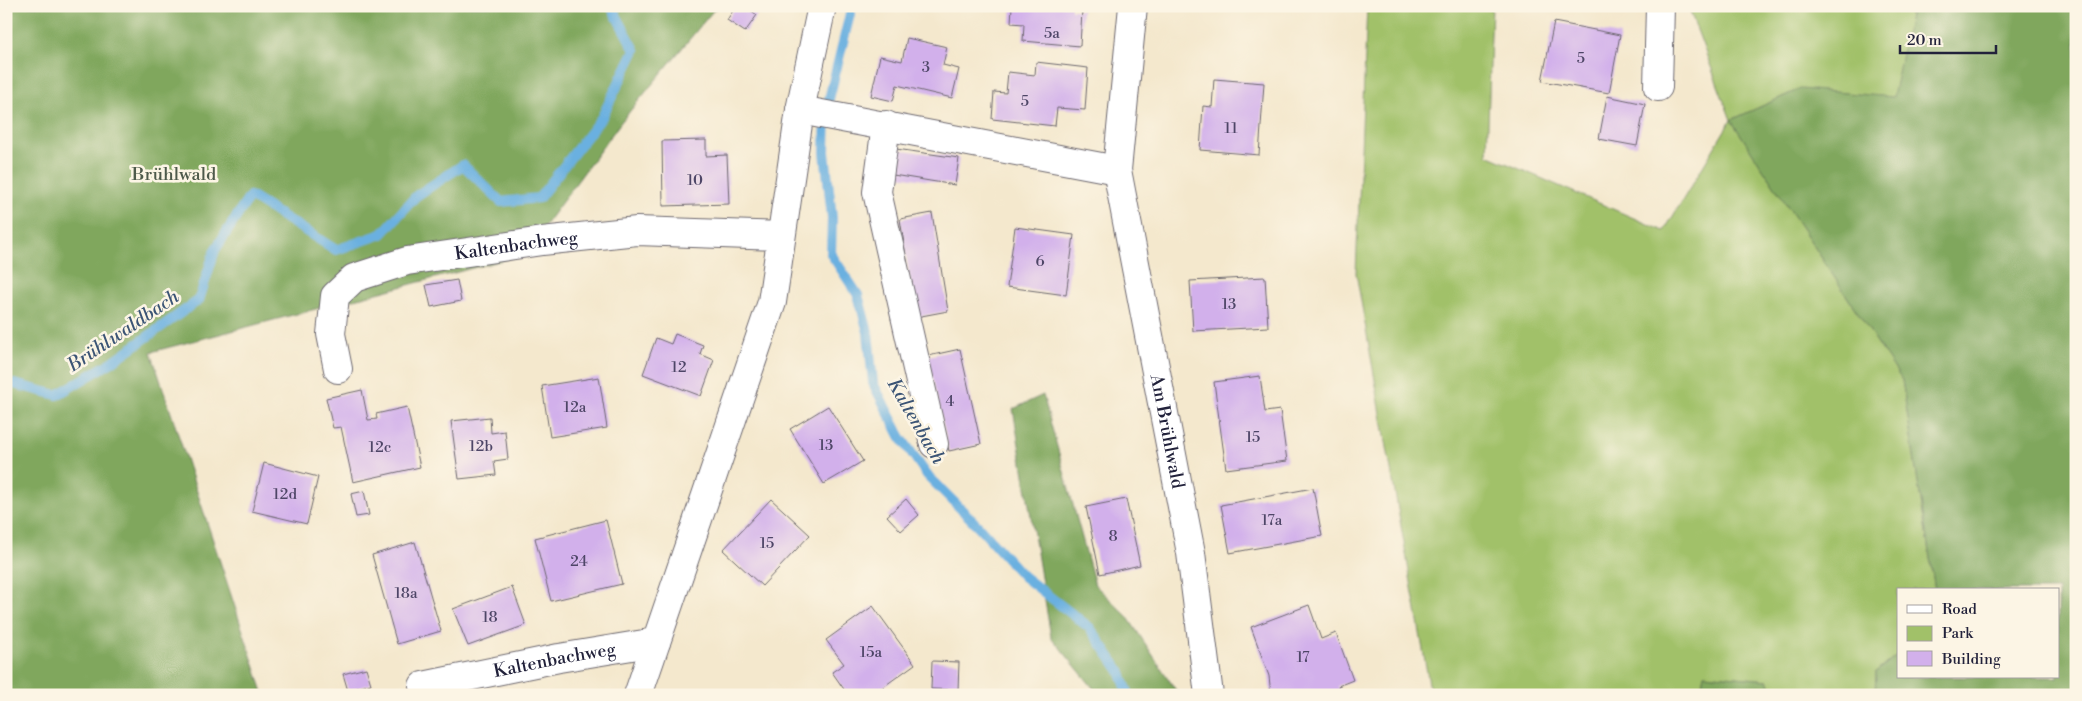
<svg xmlns="http://www.w3.org/2000/svg" width="2082" height="701" font-family="'Libre Bodoni',serif">
  <rect width="100%" height="100%" fill="#fcf5e5"/>
  <filter id="ink" filterUnits="userSpaceOnUse"><feTurbulence type="fractalNoise" baseFrequency=".02" numOctaves="2"/><feDisplacementMap in="SourceGraphic" scale="10" xChannelSelector="R" yChannelSelector="G"/><feConvolveMatrix kernelMatrix="1 2 1 2 8 2 1 2 1" color-interpolation-filters="sRGB"/></filter>
  <filter id="wash" filterUnits="userSpaceOnUse"><feTurbulence type="fractalNoise" baseFrequency=".0096" numOctaves="4" result="noise"/><feDisplacementMap in="SourceGraphic" scale="20" xChannelSelector="R" yChannelSelector="G"/><feGaussianBlur stdDeviation="1.12" result="paint"/><feColorMatrix in="noise" values="0 0 0 0 0 0 0 0 0 0 0 0 0 0 0 0 0 1.4 0 .05"/><feComposite in="paint" operator="in"/></filter>
  <g filter="url(#wash)">
    <rect width="100%" height="100%" fill="#f4e8cd"/>
    <path fill="#a1c169" stroke="#627252" d="M 1367,6 L 1492,6 L 1487,155 L 1664,231 L 1731,120 L 1688,6 L 1912,6 L 1893,98 L 1800,89 L 1731,120 L 1902,380 L 1935,590 L 1898,590 L 1898,654 L 1876,672 L 1875,695 L 1775,695 L 1768,680 L 1704,674 L 1700,695 L 1431,695 L 1356,273 Z"/>
    <path fill="#80a75d" stroke="#51644c" d="M 6,6 L 717,6 L 621,122 L 523,255 L 151,352 L 264,695 L 6,695 Z
      M 1912,6 L 2076,6 L 2076,695 L 1875,695 L 1876,672 L 1898,654 L 1898,677 L 2058,677 L 2058,590 L 1935,590 L 1902,380 L 1731,120 L 1800,89 L 1893,97 Z
      M 1043,395 L 1095,585 L 1127,616 L 1179,695 L 1099,695 L 1051,637 L 1013,409 Z
      M 1704,674 L 1768,680 L 1775,695 L 1700,695 Z"/>
    <g fill="none" stroke-linecap="round" stroke-linejoin="round">
      <path stroke="#6ab0e0" stroke-width="10" d="M 852,6 L 826,111 L 825,152 L 832,218 L 831,254 L 858,295 L 868,332 L 873,383 L 900,436 L 927,475 L 979,527 L 1023,576 L 1090,628 L 1120,671 L 1129,695
        M 6,382 L 57,395 L 112,362 L 199,300 L 215,250 L 250,196 L 336,250 L 382,234 L 416,196 L 463,165 L 501,202 L 539,198 L 602,117 L 635,50 L 611,6"/>
    </g>
    <g id="blocks">
      <path fill="#d2b0eb" d="M 736,6 L 745,6 L 757,15 L 745,32 L 727,20 Z
        M 1012,6 L 1071,6 L 1071,10 L 1082,10 L 1080,46 L 1023,41 L 1024,24 L 1011,23 Z
        M 1554,22 L 1620,35 L 1609,93 L 1542,81 Z
        M 907,38 L 947,47 L 943,65 L 959,69 L 952,98 L 897,85 L 893,101 L 871,96 L 880,56 L 902,61 Z
        M 1036,62 L 1088,68 L 1085,110 L 1057,108 L 1055,126 L 992,119 L 994,92 L 1006,93 L 1008,72 L 1035,75 Z
        M 1214,79 L 1264,83 L 1259,155 L 1200,150 L 1203,106 L 1212,107 Z
        M 1607,96 L 1645,104 L 1637,146 L 1599,139 Z
        M 706,140 L 706,156 L 727,155 L 729,204 L 663,206 L 662,141 Z
        M 896,149 L 959,158 L 955,185 L 893,175 Z
        M 932,213 L 948,311 L 916,317 L 900,219 Z
        M 1015,227 L 1074,235 L 1066,295 L 1007,287 Z
        M 1265,277 L 1268,327 L 1193,331 L 1190,281 Z
        M 457,280 L 461,301 L 431,307 L 426,285 Z
        M 675,334 L 703,345 L 700,354 L 714,360 L 701,396 L 643,374 L 656,338 L 671,344 Z
        M 960,349 L 981,444 L 949,451 L 928,356 Z
        M 1260,376 L 1265,412 L 1280,410 L 1287,461 L 1226,469 L 1214,382 Z
        M 599,377 L 607,428 L 550,437 L 542,386 Z
        M 362,390 L 368,420 L 377,419 L 376,414 L 407,407 L 420,467 L 353,482 L 341,427 L 333,428 L 326,398 Z
        M 828,406 L 863,461 L 824,484 L 790,429 Z
        M 490,417 L 491,433 L 505,431 L 508,459 L 494,461 L 496,475 L 459,479 L 451,421 Z
        M 264,463 L 318,477 L 307,524 L 252,511 Z
        M 1313,488 L 1322,536 L 1230,553 L 1221,505 Z
        M 364,491 L 369,515 L 356,517 L 351,494 Z
        M 771,499 L 810,535 L 762,586 L 723,550 Z
        M 906,499 L 919,515 L 901,531 L 887,516 Z
        M 1126,499 L 1140,565 L 1100,574 L 1086,507 Z
        M 606,520 L 622,584 L 551,601 L 535,538 Z
        M 415,542 L 441,631 L 397,644 L 372,555 Z
        M 512,587 L 526,625 L 468,646 L 453,609 Z
        M 1309,605 L 1321,639 L 1336,633 L 1353,680 L 1338,686 L 1341,695 L 1271,695 L 1269,676 L 1251,627 Z
        M 873,606 L 915,664 L 872,695 L 866,695 L 864,693 L 861,695 L 848,695 L 832,672 L 844,664 L 826,640 Z
        M 932,661 L 959,662 L 958,690 L 931,689 Z
        M 366,668 L 371,684 L 348,691 L 343,674 Z"/>
    </g>
  </g>
  <g filter="url(#ink)">
    <use href="#blocks" fill-opacity="0" stroke="#6c676e" stroke-width="1"/>
    <g fill="none" stroke-linecap="round" stroke-linejoin="round">
      <defs>
        <g id="street">
          <path id="s1" d="M 1133,6 L 1117,170 L 1191,553 L 1209,695"/>
          <path d="M 1658,87 L 1660,6"/>
          <path d="M 800,110 L 1117,170"/>
          <path d="M 886,125 L 877,192 L 934,444"/>
          <path id="s2" d="M 338,369 L 331,334 L 335,296 L 354,278 L 407,261 L 542,241 L 637,231 L 781,236"/>
          <path id="s3" d="M 423,686 L 559,658 L 656,642"/>
          <path d="M 638,695 L 772,302 L 800,110 L 822,6"/>
        </g>
      </defs>
      <use href="#street" stroke="#6c676e" stroke-width="30"/>
      <use href="#street" stroke="#fff" stroke-width="28"/>
    </g>
  </g>
  <g text-anchor="middle" dominant-baseline="central" stroke-width="5" stroke-linejoin="round" paint-order="stroke">
    <g font-size="15" fill="#4e4667">
      <text x="1052" y="33">5a</text>
      <text x="1581" y="58">5</text>
      <text x="926" y="67">3</text>
      <text x="1025" y="101">5</text>
      <text x="1231" y="128">11</text>
      <text x="695" y="180">10</text>
      <text x="1040" y="261">6</text>
      <text x="1229" y="304">13</text>
      <text x="679" y="367">12</text>
      <text x="950" y="401">4</text>
      <text x="575" y="407">12a</text>
      <text x="1253" y="437">15</text>
      <text x="826" y="445">13</text>
      <text x="481" y="446">12b</text>
      <text x="380" y="447">12c</text>
      <text x="285" y="494">12d</text>
      <text x="1272" y="520">17a</text>
      <text x="1113" y="536">8</text>
      <text x="767" y="543">15</text>
      <text x="579" y="561">24</text>
      <text x="406" y="593">18a</text>
      <text x="490" y="617">18</text>
      <text x="871" y="652">15a</text>
      <text x="1303" y="657">17</text>
    </g>
    <g font-size="18" fill="#4e5a4b" stroke="#fcf5e5">
      <text x="174" y="174">Brühlwald</text>
    </g>
    <g font-size="18" fill="#22223b" stroke="#fcf5e5">
      <text stroke="none"><textPath href="#s2" startOffset="266">Kaltenbachweg</textPath></text>
      <text stroke="none"><textPath href="#s1" startOffset="431">Am Brühlwald</textPath></text>
      <text stroke="none"><textPath href="#s3" startOffset="134">Kaltenbachweg</textPath></text>
    </g>
    <g font-size="19" font-style="italic" fill="#3b5475" stroke="#fcf5e5">
      <text transform="translate(123 331) rotate(-34)">Brühlwaldbach</text>
      <text transform="translate(916 421) rotate(60)">Kaltenbach</text>
    </g>
  </g>
  <rect width="2082" height="701" fill="none" stroke="#fcf5e5" stroke-width="25"/>
  <rect x="1897" y="588" width="162" height="90" fill="#fcf5e5" stroke="#a5a1a1"/>
  <rect x="1907" y="605" width="25" height="8" fill="#ffffff" stroke="#a5a1a1"/>
  <text x="1942" y="614" font-size="15" fill="#22223b">Road</text>
  <rect x="1907" y="626" width="25" height="15" fill="#a1c169" stroke="#a5a1a1"/>
  <text x="1942" y="638" font-size="15" fill="#22223b">Park</text>
  <rect x="1907" y="651" width="25" height="15" fill="#d2b0eb" stroke="#a5a1a1"/>
  <text x="1942" y="664" font-size="15" fill="#22223b">Building</text>
  <path d="M1900 45v8h96v-8" fill="none" stroke="#22223b" stroke-width="2.5"/>
  <text x="1907" y="45" font-size="15" fill="#22223b" stroke="#fcf5e5" stroke-width="4" paint-order="stroke">20 m</text>
</svg>
